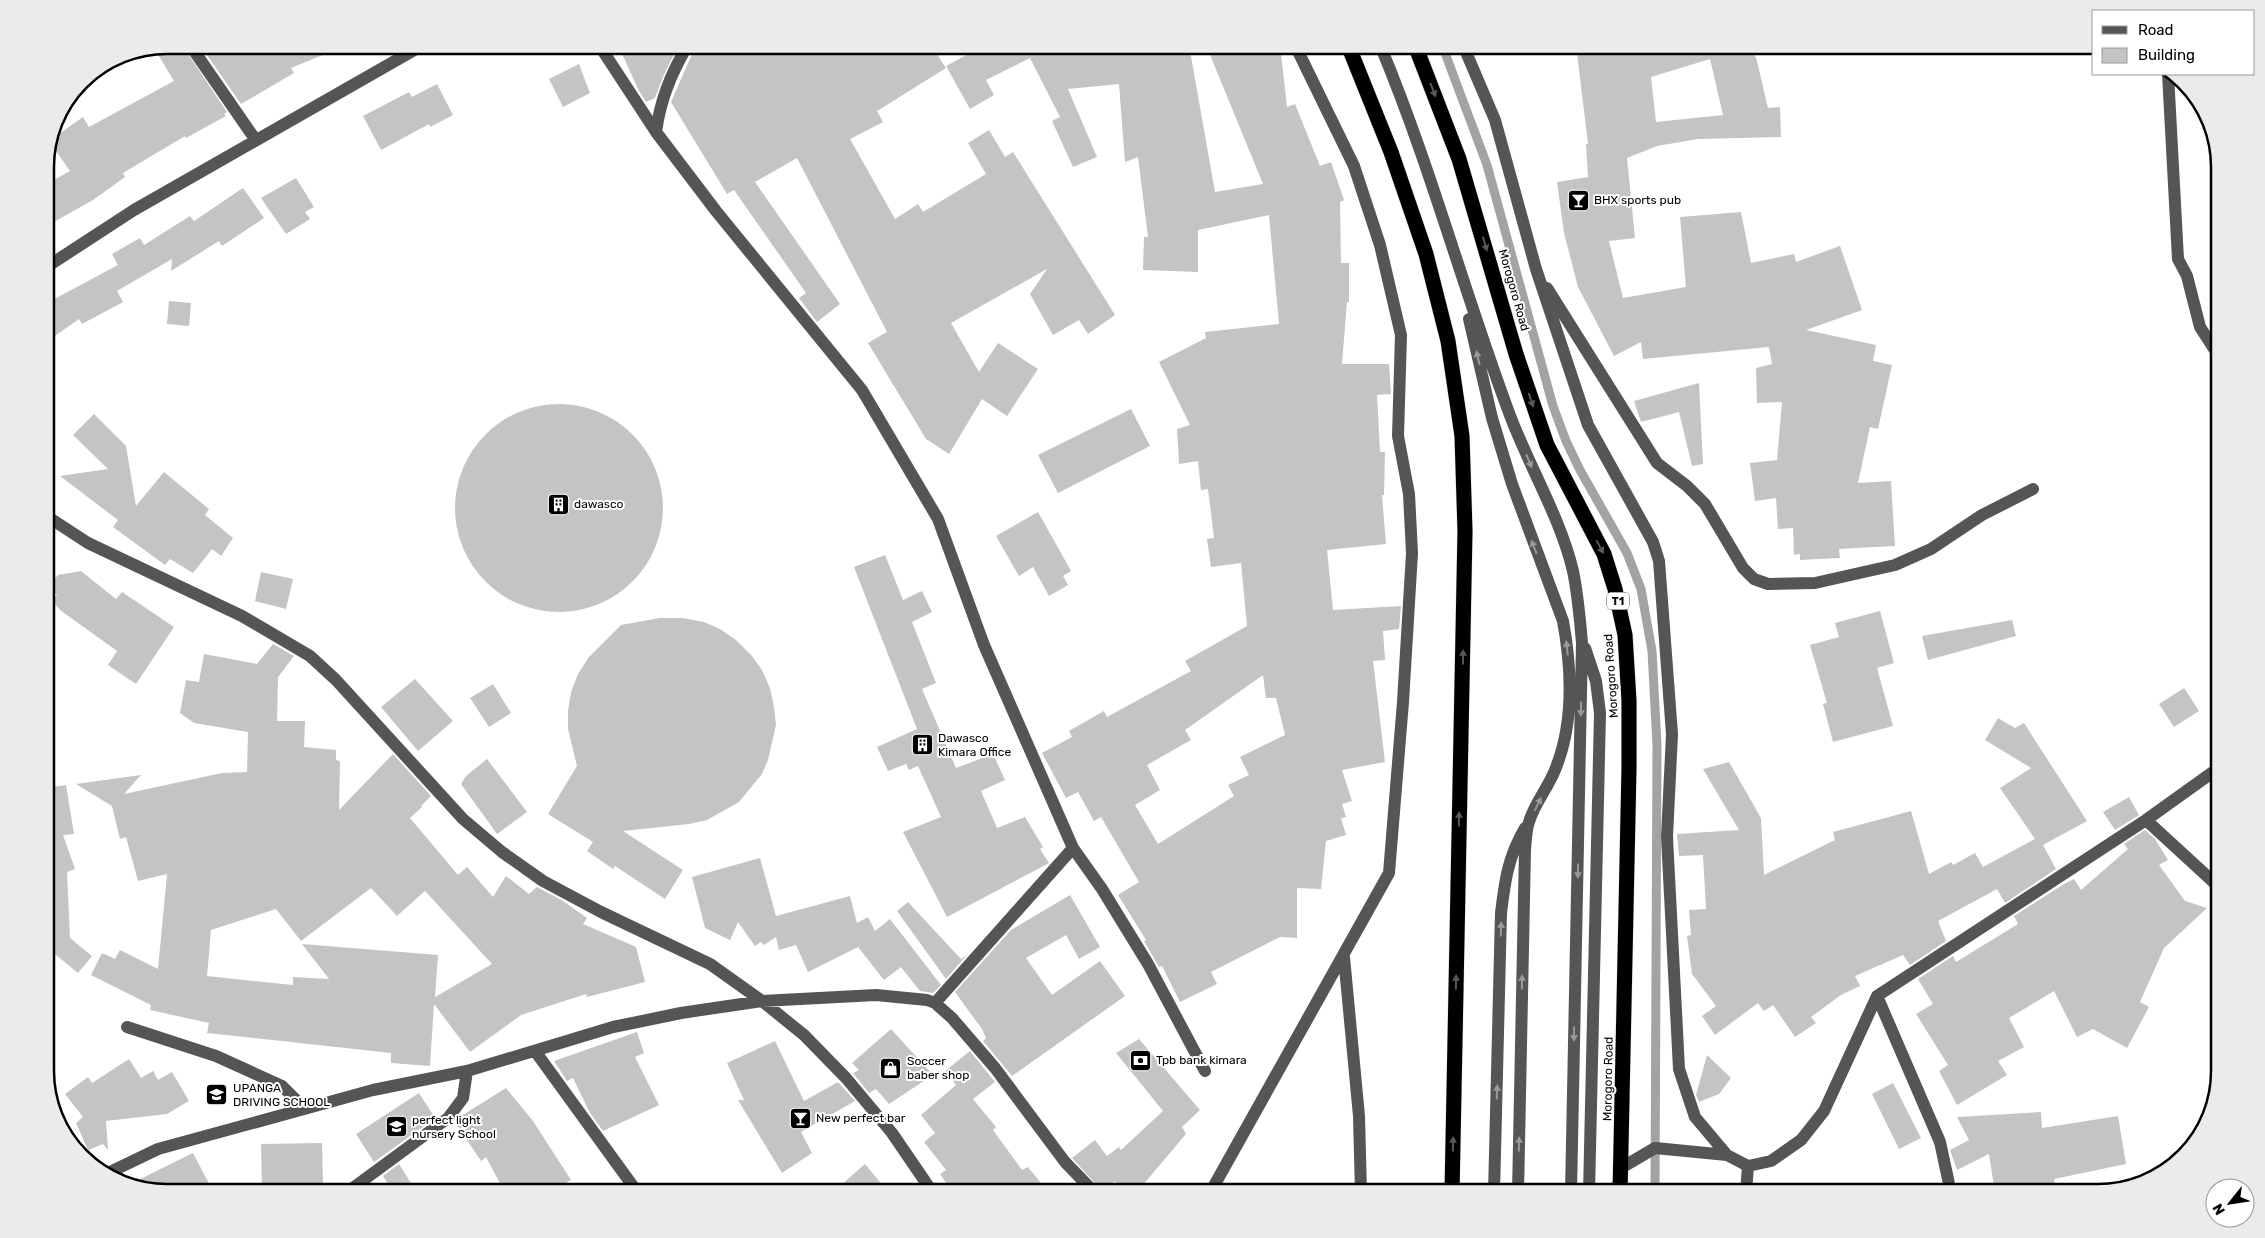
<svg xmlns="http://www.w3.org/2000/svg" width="2265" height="1238" font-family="Rubik,sans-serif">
  <rect width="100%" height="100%" fill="#fff"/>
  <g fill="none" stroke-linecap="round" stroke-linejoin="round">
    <path stroke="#a3a3a3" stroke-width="9" d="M 1442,45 L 1487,165 L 1553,406 L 1566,441 L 1580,470 L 1627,553 L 1641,589 L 1652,651 L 1657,745 L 1655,1193"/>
  </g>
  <path fill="#c4c4c4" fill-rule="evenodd" d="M 167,45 L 182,45 L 227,112 L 224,114 L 226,116 L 186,138 L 185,136 L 123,173 L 125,177 L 93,200 L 45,227 L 45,185 L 70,171 L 49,141 L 83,117 L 89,127 L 174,81 L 154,48 Z
    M 200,45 L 345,45 L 345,46 L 291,68 L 294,73 L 241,104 Z
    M 618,45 L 679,45 L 665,72 L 655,98 L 646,102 L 639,91 Z
    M 696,45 L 931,45 L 946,68 L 877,111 L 883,122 L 850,139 L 895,219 L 918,204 L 923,212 L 986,174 L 968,143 L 989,130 L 1005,157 L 1013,152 L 1115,315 L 1088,334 L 1079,320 L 1053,335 L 1030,294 L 1047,269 L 951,323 L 979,372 L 998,343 L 1038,369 L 1007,416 L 982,399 L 949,454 L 926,439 L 868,343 L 887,332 L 797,158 L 755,182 L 840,304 L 817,322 L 799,298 L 806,293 L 734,190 L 727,194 L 671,102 Z
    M 985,45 L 1189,45 L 1215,192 L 1263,184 L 1206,45 L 1280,45 L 1287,107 L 1295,104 L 1320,166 L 1331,162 L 1344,200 L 1340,202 L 1341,263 L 1349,263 L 1349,302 L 1347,302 L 1342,364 L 1389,364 L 1391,394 L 1377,395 L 1380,452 L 1385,452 L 1384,495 L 1382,495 L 1386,544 L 1327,550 L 1333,610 L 1401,606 L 1399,629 L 1383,631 L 1385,660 L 1373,661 L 1385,762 L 1342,770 L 1352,801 L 1342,804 L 1346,817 L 1341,818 L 1346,835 L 1326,841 L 1321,889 L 1297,888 L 1297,938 L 1280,937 L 1211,972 L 1217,984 L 1180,1002 L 1162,966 L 1159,967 L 1144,941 L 1146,940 L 1118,895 L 1139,882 L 1101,817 L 1094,821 L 1078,792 L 1066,798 L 1042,753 L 1072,737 L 1069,731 L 1104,711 L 1107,717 L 1191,671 L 1185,661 L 1247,626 L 1241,563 L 1211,567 L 1207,539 L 1214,538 L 1208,489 L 1201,490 L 1198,461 L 1179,464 L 1177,429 L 1190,425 L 1159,362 L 1206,338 L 1205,332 L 1279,324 L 1269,215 L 1198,230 L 1198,272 L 1143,270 L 1144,237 L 1148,237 L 1138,157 L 1125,162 L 1119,84 L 1068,89 L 1097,157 L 1073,167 L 1052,121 L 1060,117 L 1030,58 L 986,80 L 994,95 L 970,109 L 946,66 ZM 1263,675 L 1266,698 L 1276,698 L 1285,735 L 1240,757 L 1249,775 L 1228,785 L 1234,796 L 1158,844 L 1135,805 L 1160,790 L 1147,765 L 1191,740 L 1185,730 Z
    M 1576,45 L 1751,45 L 1755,57 L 1756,57 L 1768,108 L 1780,107 L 1781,137 L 1698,139 L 1657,146 L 1627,158 L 1635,238 L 1609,241 L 1623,298 L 1686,287 L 1680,217 L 1741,212 L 1751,263 L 1794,254 L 1796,262 L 1840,246 L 1862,310 L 1806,330 L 1876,345 L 1873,361 L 1892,365 L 1878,429 L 1870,427 L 1858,483 L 1891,481 L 1895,546 L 1839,549 L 1840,558 L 1800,560 L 1800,554 L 1794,555 L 1793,528 L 1778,529 L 1776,498 L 1755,501 L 1750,463 L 1777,460 L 1782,402 L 1757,403 L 1756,368 L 1772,364 L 1769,347 L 1643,359 L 1641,342 L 1614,356 L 1578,287 L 1564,233 L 1557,182 L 1588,177 L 1586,144 L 1588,144 ZM 1710,59 L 1723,115 L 1656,122 L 1651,77 Z
    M 579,64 L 590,93 L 563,107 L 549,79 Z
    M 437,84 L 453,115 L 430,127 L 429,124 L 381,150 L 363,116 L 409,92 L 412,97 Z
    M 296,178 L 314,207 L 305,212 L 310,219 L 286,234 L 261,198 Z
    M 243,188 L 264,218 L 222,246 L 219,241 L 171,271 L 172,259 L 117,291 L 123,302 L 82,324 L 79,319 L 45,343 L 45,304 L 118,265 L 112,254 L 140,238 L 144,245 L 190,216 L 194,221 Z
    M 169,301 L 191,303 L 189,326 L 167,324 Z
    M 1699,383 L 1703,464 L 1692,466 L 1679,412 L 1641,422 L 1634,401 Z
    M455 508a104 104 0 1 1 208 0a104 104 0 1 1-208 0Z
    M 1131,409 L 1150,446 L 1058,493 L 1038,455 Z
    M 94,414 L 126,446 L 136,506 L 164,472 L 209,509 L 205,515 L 233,538 L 221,556 L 212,549 L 193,573 L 170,559 L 165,565 L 113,527 L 118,520 L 60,476 L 108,469 L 73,435 Z
    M 1038,512 L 1071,571 L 1063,576 L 1068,585 L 1049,596 L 1033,567 L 1019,576 L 996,536 Z
    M 885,555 L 903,600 L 922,591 L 932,612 L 912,622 L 936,683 L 922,689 L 956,768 L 993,754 L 1005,780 L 981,791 L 997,828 L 1025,817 L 1043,847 L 1040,849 L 1049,863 L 947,917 L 903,832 L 941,817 L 918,766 L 909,770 L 906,764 L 888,771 L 877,747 L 917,729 L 854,567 Z
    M 81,571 L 116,599 L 122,592 L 174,627 L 136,684 L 108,665 L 117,651 L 60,610 L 52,600 L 57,595 L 48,586 L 58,575 Z
    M 261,572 L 293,579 L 286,609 L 255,601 Z
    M 1880,611 L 1894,663 L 1877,668 L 1893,726 L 1833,742 L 1823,704 L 1827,703 L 1810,645 L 1839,637 L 1835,623 Z
    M 660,618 L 683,618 L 704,622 L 720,629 L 736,640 L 752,656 L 762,670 L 770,688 L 774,707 L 776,725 L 768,760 L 762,774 L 739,802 L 707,820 L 689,824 L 623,831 L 683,870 L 665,899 L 615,866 L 613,869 L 587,851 L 593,842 L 548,814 L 577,766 L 568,729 L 568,711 L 571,692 L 578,674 L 589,657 L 621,625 Z
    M 2012,620 L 2016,636 L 1928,660 L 1922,636 Z
    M 273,644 L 294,656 L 278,677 L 277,721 L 305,721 L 304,747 L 336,750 L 336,760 L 340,761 L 339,810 L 393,754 L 431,796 L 421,806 L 422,807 L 410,818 L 458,875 L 467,867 L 493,897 L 506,876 L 529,894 L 537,887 L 563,901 L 587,918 L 583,924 L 636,947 L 645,982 L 587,997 L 586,994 L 521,1015 L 470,1052 L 434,1004 L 430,1066 L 391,1063 L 391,1053 L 207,1033 L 209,1023 L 150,1010 L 151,1005 L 91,975 L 102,953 L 115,959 L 120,950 L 158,969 L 167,874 L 138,881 L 126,837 L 120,839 L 112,806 L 76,784 L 141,775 L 124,794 L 222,773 L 247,772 L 248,732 L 194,723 L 180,713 L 186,680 L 199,682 L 204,654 L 257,664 ZM 371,888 L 397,916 L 425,891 L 492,964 L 435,997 L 438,955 L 302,944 L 329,979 L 293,977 L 293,985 L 207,976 L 211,930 L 276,909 L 301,941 Z
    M 415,679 L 453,721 L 418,751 L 381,707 Z
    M 493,684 L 511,713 L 489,727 L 470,698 Z
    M 2184,688 L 2199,711 L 2174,727 L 2159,704 Z
    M 1998,718 L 2015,728 L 2024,723 L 2087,821 L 2043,845 L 2056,869 L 2005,903 L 1997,889 L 1938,921 L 1946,941 L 1910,965 L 1903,955 L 1855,976 L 1860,986 L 1841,995 L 1811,1017 L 1816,1023 L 1795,1037 L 1773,1005 L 1764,1011 L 1758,1003 L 1715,1035 L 1702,1016 L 1716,1006 L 1692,974 L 1687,936 L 1691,935 L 1689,910 L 1706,909 L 1703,855 L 1679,856 L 1677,834 L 1739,830 L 1703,769 L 1729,762 L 1761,818 L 1764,875 L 1835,840 L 1833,832 L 1911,811 L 1929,874 L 1951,862 L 1953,865 L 1975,853 L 1983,867 L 2035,839 L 2000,788 L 2031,768 L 1985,740 Z
    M 487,759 L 527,812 L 497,834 L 461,784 L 466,776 Z
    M 66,785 L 74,834 L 63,835 L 75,869 L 67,872 L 70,938 L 92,956 L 78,973 L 45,946 L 45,788 Z
    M 2129,797 L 2139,815 L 2115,830 L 2103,812 Z
    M 2145,830 L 2155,839 L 2168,860 L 2159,865 L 2185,901 L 2207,908 L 2164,948 L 2140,1002 L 2149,1007 L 2127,1048 L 2093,1029 L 2077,1037 L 2054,991 L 2009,1018 L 2024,1047 L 1998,1061 L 2007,1075 L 1957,1105 L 1939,1071 L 1948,1065 L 1916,1014 L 1933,1004 L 1918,979 L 1953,956 L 1956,962 L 2018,924 L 2014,916 L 2064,884 L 2074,879 L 2081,890 L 2128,849 L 2124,844 Z
    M 760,858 L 776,916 L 850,896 L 857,923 L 868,917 L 875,931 L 890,919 L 941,985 L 933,993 L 920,991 L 901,967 L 884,980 L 858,947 L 808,972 L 796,945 L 779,950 L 776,937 L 764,945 L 761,942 L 755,946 L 738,922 L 730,940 L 705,928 L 692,877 Z
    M 1070,895 L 1100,947 L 1079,959 L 1066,935 L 1026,958 L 1052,995 L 1100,961 L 1125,996 L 1012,1076 L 983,1041 L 986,1038 L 982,1029 L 955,992 L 1011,930 Z
    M 908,902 L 961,959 L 966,956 L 946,979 L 897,911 Z
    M 891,1029 L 933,1075 L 889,1104 L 876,1089 L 869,1093 L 853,1073 L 859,1070 L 852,1063 Z
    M 637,1032 L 644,1053 L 635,1057 L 659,1105 L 603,1131 L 590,1113 L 573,1078 L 567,1081 L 554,1061 Z
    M 1139,1039 L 1200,1110 L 1182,1127 L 1186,1134 L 1136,1193 L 1123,1193 L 1115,1181 L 1103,1192 L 1072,1158 L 1095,1140 L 1107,1156 L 1119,1147 L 1121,1150 L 1163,1111 L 1116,1053 Z
    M 775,1041 L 804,1101 L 838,1082 L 855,1101 L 801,1132 L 812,1153 L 782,1173 L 738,1100 L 744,1100 L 727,1063 Z
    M 970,1051 L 995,1082 L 973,1099 L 996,1127 L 993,1130 L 1022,1170 L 1028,1167 L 1049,1193 L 953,1193 L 940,1174 L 946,1170 L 924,1142 L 935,1133 L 921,1115 L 956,1085 L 945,1071 Z
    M 1707,1055 L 1731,1078 L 1719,1094 L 1699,1102 L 1696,1095 Z
    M 129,1059 L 141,1078 L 153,1071 L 158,1080 L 172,1072 L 189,1101 L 167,1114 L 106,1121 L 108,1150 L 103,1144 L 88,1150 L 76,1123 L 83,1117 L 65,1094 L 88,1077 L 92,1083 Z
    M 1893,1083 L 1921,1138 L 1899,1149 L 1872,1094 Z
    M 506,1088 L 533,1121 L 571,1180 L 560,1186 L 563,1193 L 505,1193 L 486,1157 L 481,1161 L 455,1122 L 458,1118 Z
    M 419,1093 L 435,1118 L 374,1162 L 356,1134 Z
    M 2041,1112 L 2042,1128 L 2118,1116 L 2126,1164 L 2054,1179 L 2056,1193 L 1995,1193 L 1989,1154 L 1957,1170 L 1950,1150 L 1969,1140 L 1957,1117 Z
    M 322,1143 L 323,1184 L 262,1186 L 261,1144 Z
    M 193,1153 L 214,1193 L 167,1193 L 130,1184 Z
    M 399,1164 L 417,1193 L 394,1193 L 383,1176 Z
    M 865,1164 L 889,1193 L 832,1193 Z"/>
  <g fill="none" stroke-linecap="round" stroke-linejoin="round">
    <defs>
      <path id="highway" d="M 1348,45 L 1391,152 L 1426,254 L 1448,341 L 1462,436 L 1465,531 L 1452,1193
        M 1415,45 L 1459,159 L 1516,354 L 1547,445 L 1604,554 L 1615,589 L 1625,635 L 1629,701 L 1629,768 L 1620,1193"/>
    </defs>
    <use href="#highway" stroke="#dbdbdb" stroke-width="16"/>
    <path stroke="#555" stroke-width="12" d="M 190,45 L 255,139
      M 599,45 L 656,132 L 716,211 L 862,390 L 938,519 L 984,645 L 1073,848 L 1102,889 L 1148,964 L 1205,1071
      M 1380,45 C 1430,164 1463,289 1508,410 C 1527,463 1560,516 1573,571 C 1578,595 1580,619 1582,643 L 1571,1193
      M 1463,45 L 1495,120 L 1536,269 L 1588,425 L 1653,542 L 1659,561 L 1672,734 L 1667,837 L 1679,1069 L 1695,1117 L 1727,1155
      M 2168,74 L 2178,259 L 2187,276 L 2200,327 L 2220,358
      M 656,132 C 660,101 672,71 688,45
      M 45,268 L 134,210 L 423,45
      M 1547,288 L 1657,463 L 1687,486 L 1705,504 L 1743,568 L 1754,579 L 1768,584 L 1815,583 L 1895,565 L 1931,549 L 1982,515 L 2033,489
      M 1469,319 L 1492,418 L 1512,484 L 1563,621 C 1572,670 1574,724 1555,770 C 1548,788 1534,804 1529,822 C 1526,830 1526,840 1525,849 L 1518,1193
      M 45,515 L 88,543 L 242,616 L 310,656 L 336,680 L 463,819 L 502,852 L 543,881 L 601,912 L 710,964 L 762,1001 L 804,1035 L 846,1078 L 892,1133 L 933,1193
      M 1585,648 L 1596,681 L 1600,713 L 1589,1193
      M 2146,820 L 2220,888
      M 1344,957 L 1359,1116 L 1361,1193
      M 1877,996 L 1940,1142 L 1951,1193
      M 935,1003 L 1073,848
      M 127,1027 L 216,1056 L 282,1086 L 304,1108
      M 535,1051 L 638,1193
      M 1621,1168 L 1655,1148 L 1727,1155 L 1748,1166 L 1771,1161 L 1801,1140 L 1824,1111 L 1877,996 L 2146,820 L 2220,767
      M 106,1174 L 158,1149 L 373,1090 L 467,1071 L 613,1027 L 681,1013 L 762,1001 L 876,995 L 927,1000 L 935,1003 L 952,1018 L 995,1068 L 1065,1162 L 1095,1193
      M 346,1193 L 448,1118 L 463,1098 L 467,1071
      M 1210,1193 L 1389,873 L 1403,702 L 1412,553 L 1409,494 L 1398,436 L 1401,335 L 1380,245 L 1354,166 L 1295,45
      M 1494,1193 L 1501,913 C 1505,880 1508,857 1525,828
      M 1746,1193 L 1748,1166"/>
    <use href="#highway" stroke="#000" stroke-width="15"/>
  </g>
  <defs><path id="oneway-solid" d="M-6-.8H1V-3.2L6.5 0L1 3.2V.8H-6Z" transform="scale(1.25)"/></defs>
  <g fill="#595959">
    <use href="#oneway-solid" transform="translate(1433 90) rotate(69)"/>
    <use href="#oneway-solid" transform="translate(1485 244) rotate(74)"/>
    <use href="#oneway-solid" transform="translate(1531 400) rotate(71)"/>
    <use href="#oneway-solid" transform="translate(1600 547) rotate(62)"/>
    <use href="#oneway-solid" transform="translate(1463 657) rotate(-89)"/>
    <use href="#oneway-solid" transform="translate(1459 819) rotate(-89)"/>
    <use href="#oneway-solid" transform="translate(1456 982) rotate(-89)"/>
    <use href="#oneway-solid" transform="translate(1453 1144) rotate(-89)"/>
  </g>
  <g fill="#999">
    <use href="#oneway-solid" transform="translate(1478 358) rotate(-103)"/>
    <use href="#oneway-solid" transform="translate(1529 461) rotate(67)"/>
    <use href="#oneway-solid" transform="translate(1534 547) rotate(-112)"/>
    <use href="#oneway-solid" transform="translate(1567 648) rotate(-96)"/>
    <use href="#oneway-solid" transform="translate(1581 709) rotate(91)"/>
    <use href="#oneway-solid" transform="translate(1538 804) rotate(-63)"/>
    <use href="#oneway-solid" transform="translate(1578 871) rotate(91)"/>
    <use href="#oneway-solid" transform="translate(1501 929) rotate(-88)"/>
    <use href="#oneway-solid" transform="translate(1522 982) rotate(-89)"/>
    <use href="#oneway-solid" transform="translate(1574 1034) rotate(91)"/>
    <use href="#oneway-solid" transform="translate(1497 1092) rotate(-88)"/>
    <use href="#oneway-solid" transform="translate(1519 1144) rotate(-89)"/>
  </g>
  <defs>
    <symbol id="bar-square" viewBox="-11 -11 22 22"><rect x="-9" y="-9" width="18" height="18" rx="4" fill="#000" stroke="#fff"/><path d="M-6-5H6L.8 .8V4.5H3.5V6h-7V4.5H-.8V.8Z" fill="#fff"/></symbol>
    <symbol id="building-square" viewBox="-11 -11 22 22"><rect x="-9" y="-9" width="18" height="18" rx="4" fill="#000" stroke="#fff"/><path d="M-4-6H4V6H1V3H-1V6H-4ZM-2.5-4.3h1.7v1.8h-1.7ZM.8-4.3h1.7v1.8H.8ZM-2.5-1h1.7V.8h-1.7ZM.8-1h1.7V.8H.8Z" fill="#fff"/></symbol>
    <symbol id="bank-square" viewBox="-11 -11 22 22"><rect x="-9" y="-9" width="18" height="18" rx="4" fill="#000" stroke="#fff"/><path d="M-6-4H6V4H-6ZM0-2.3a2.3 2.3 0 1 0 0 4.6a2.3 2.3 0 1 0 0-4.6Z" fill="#fff"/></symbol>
    <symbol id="shop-square" viewBox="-11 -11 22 22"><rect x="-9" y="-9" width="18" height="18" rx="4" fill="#000" stroke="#fff"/><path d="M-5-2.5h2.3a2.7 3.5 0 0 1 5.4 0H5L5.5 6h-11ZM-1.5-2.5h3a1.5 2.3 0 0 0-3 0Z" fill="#fff"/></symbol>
    <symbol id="university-square" viewBox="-11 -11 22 22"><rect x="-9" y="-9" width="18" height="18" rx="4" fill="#000" stroke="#fff"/><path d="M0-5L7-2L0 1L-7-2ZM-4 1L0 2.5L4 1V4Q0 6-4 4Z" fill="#fff"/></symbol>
    <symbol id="school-square" viewBox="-11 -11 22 22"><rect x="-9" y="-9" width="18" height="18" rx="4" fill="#000" stroke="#fff"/><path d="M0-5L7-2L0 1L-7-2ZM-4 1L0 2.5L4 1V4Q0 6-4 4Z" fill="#fff"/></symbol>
  </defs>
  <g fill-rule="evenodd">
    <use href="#bar-square" x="1566" y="188" width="25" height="25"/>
    <use href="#building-square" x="546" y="492" width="25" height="25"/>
    <use href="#building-square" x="910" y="732" width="25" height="25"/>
    <use href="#bank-square" x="1128" y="1048" width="25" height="25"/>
    <use href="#shop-square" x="878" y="1056" width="25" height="25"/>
    <use href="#university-square" x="204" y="1082" width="25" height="25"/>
    <use href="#bar-square" x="788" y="1106" width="25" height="25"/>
    <use href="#school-square" x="384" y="1114" width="25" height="25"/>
  </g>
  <g text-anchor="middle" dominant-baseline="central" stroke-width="4" stroke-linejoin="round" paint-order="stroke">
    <rect fill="#fff" stroke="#4c4c4c" stroke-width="1" x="1607" y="592.5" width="22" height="17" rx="4"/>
    <g font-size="11" font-weight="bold" fill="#000">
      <text x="1618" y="601">T1</text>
    </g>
    <g font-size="12" fill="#000" stroke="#fff" text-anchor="start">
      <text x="1594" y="200">BHX sports pub</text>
      <text x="574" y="504">dawasco</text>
      <text x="938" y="738">Dawasco<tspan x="938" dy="14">Kimara Office</tspan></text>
      <text x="1156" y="1060">Tpb bank kimara</text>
      <text x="907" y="1061">Soccer<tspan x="907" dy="14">baber shop</tspan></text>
      <text x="233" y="1088">UPANGA<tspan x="233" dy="14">DRIVING SCHOOL</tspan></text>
      <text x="816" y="1118">New perfect bar</text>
      <text x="412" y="1120">perfect light<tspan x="412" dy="14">nursery School</tspan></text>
    </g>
    <g font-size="12" fill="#000" stroke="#fff">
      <text transform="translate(1514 290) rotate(74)">Morogoro Road</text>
      <text transform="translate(1611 676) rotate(-94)">Morogoro Road</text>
      <text transform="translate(1608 1079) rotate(-89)">Morogoro Road</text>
    </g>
  </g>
  <path d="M0 0H2265V1238H0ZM167 54H2098A113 113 0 0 1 2211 167V1071A113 113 0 0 1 2098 1184H167A113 113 0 0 1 54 1071V167A113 113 0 0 1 167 54Z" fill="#ebebeb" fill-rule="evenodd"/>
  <path fill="none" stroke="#000" stroke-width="2.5" d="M167 54H2098A113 113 0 0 1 2211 167V1071A113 113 0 0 1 2098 1184H167A113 113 0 0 1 54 1071V167A113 113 0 0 1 167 54Z"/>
  <rect x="2092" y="10" width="162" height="65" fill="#ffffff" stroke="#999999"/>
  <rect x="2102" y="26" width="25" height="8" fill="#555555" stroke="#999999"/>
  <text x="2138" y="35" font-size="15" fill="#000000">Road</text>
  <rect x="2102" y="48" width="25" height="15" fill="#c4c4c4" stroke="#999999"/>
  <text x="2138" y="60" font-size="15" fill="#000000">Building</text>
  <g transform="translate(2230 1203) rotate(240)"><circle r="24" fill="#ffffff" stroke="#999999"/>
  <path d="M0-4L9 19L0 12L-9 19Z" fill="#000000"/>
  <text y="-8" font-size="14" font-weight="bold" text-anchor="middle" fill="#000000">N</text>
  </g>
</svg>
